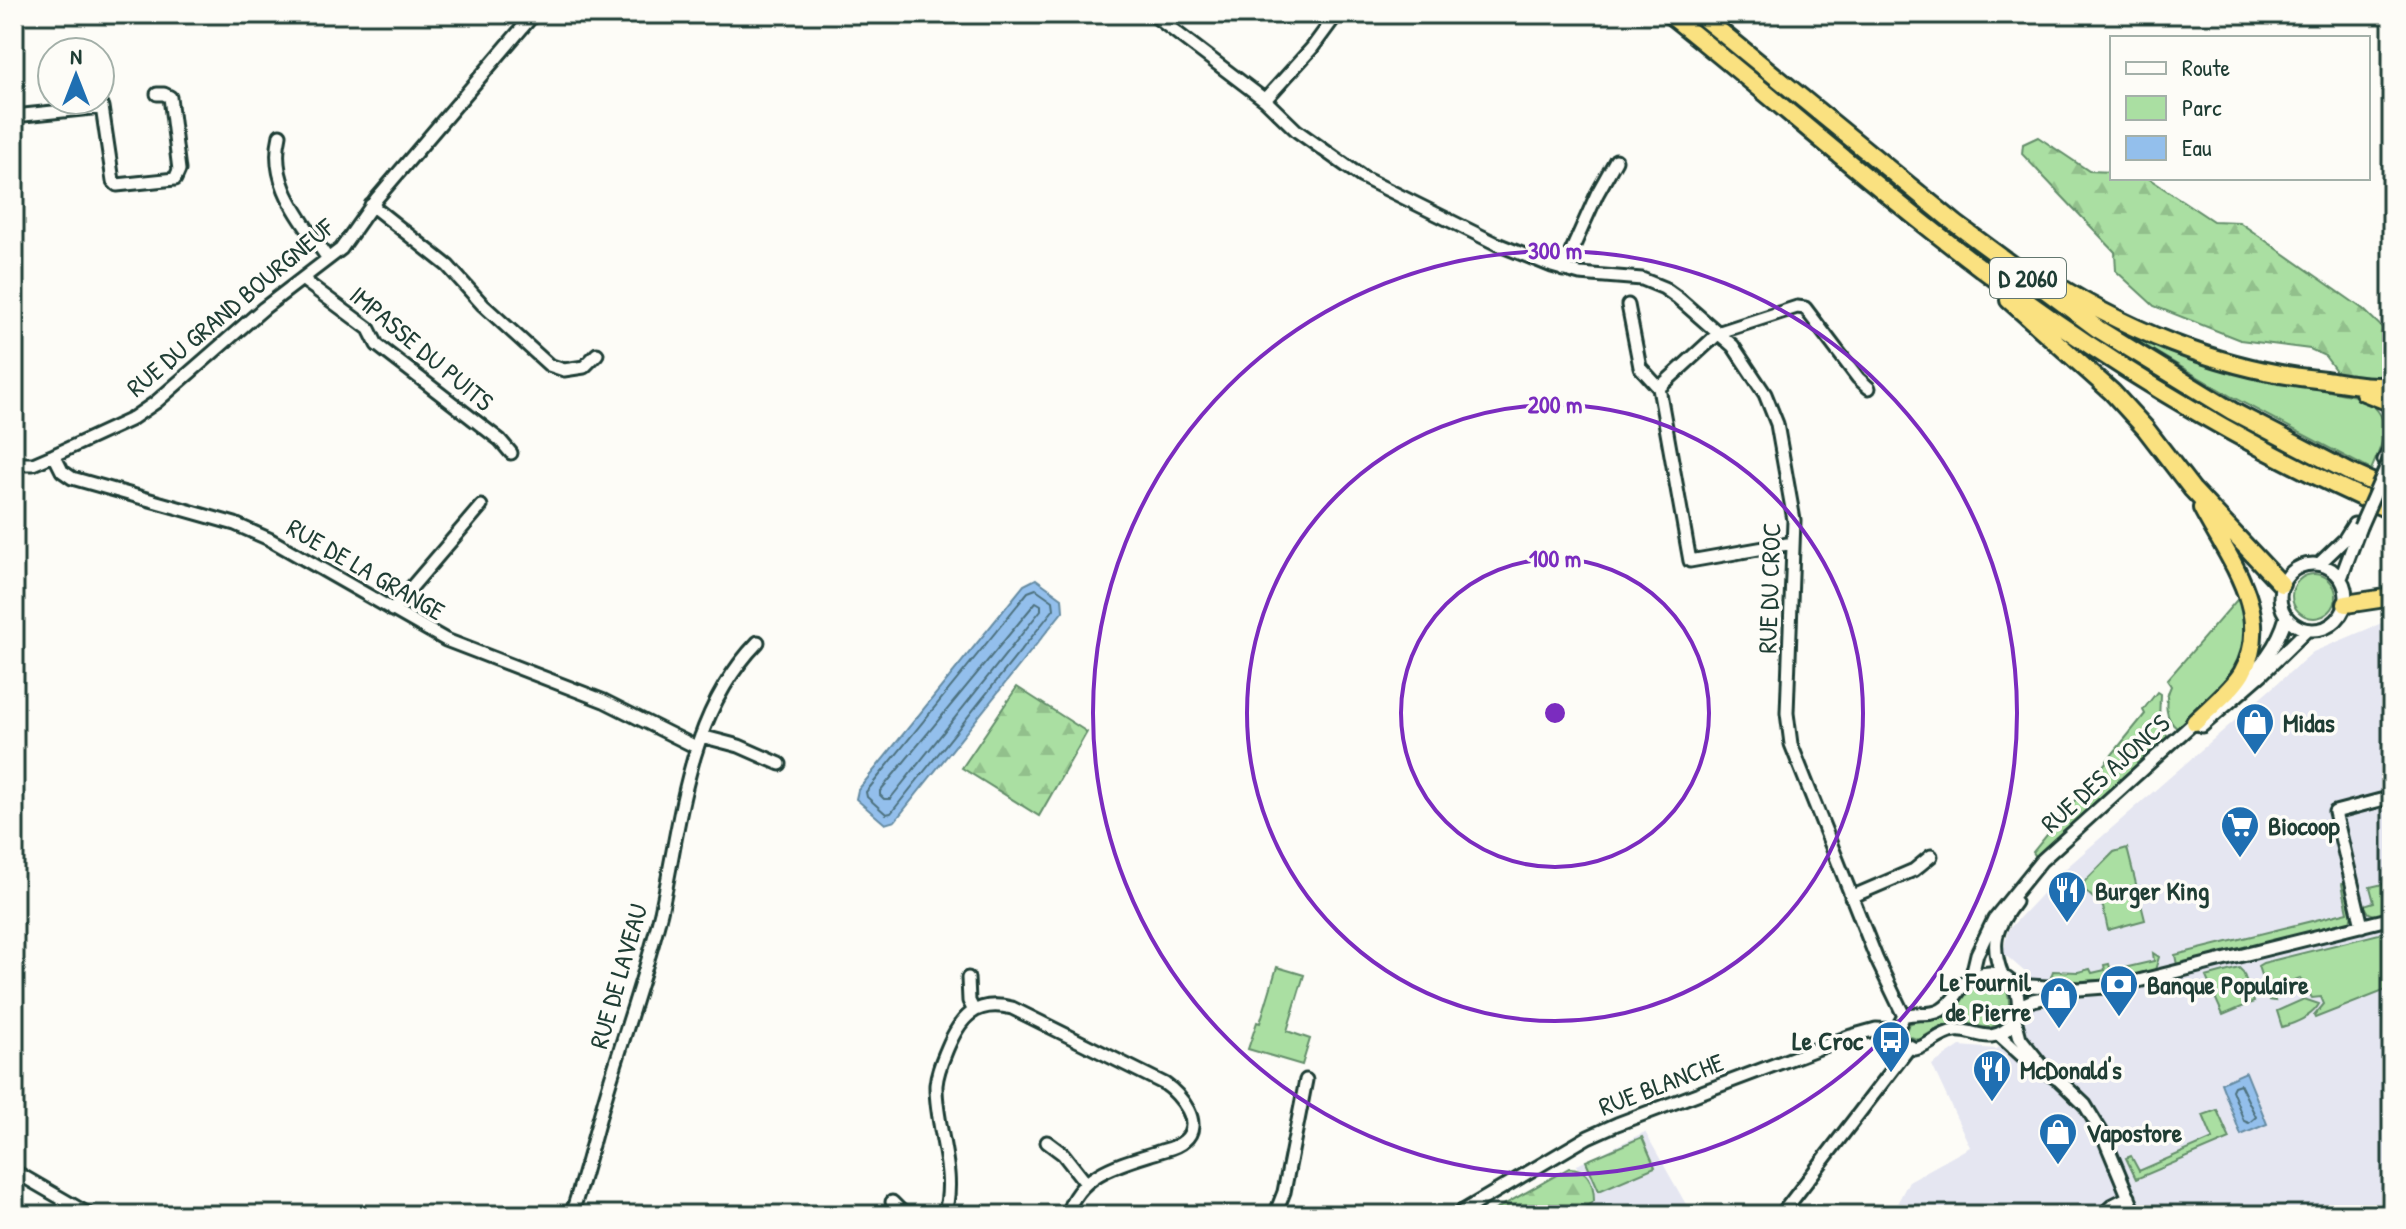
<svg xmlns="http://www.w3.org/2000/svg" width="2406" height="1229" font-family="'Patrick Hand',sans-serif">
  <defs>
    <pattern id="forest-firs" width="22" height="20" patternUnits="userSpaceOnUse" patternTransform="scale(2)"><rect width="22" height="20" fill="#aadfa2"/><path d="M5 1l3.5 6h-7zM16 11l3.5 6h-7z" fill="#92c08c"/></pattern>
  </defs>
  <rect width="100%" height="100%" fill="#fdfcf7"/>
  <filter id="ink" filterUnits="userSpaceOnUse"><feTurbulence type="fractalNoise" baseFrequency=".0125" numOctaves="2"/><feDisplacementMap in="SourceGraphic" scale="16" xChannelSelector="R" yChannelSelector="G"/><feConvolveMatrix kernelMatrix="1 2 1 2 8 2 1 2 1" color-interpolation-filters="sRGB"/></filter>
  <g filter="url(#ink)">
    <path fill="#e5e6f1" d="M 2389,620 L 2392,621 L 2392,1215 L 1891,1215 L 1909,1181 L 1970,1147 L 1932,1065 L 1960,1046 L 1997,1049 L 2033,1011 L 2026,973 L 2003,953 L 2008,930 L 2065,869 L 2313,652 Z
      M 1645,1132 L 1692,1215 L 1583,1215 L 1577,1165 Z"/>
    <path fill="#aadfa2" stroke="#648e6b" stroke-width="2" d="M 2095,316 L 2213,363 L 2271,380 L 2361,397 C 2396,417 2384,440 2371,470 L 2232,397 Z
      M2292 596a22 22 0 1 1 44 0a22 22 0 1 1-44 0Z
      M 2242,594 L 2249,646 L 2222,691 L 2178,729 C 2164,719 2164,701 2171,686 L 2167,680 Z
      M 2157,692 L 2160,694 L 2159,723 L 2169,738 L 2036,857 L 2033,852 L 2145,714 L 2143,710 Z
      M 2127,848 L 2145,920 L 2108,930 L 2103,907 L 2080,886 L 2114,852 Z
      M 2344,882 L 2353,909 L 2350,922 L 2177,965 L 2175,955 L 2348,912 L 2342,884 Z
      M 2392,882 L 2392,912 L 2377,916 L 2369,913 L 2364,905 L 2374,902 L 2370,887 Z
      M 2387,932 L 2392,935 L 2392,1002 L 2386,990 L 2315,1018 L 2314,1016 L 2324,1004 L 2321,997 L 2312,998 L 2300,978 L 2287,983 L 2292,993 L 2287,995 L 2285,988 L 2272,993 L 2275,1001 L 2269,1000 L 2258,966 L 2263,963 Z
      M 2153,953 L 2159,957 L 2155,970 L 2117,979 L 2049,983 L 2053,971 L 2078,972 L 2090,969 L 2092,973 L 2105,970 L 2104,965 L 2109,964 L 2111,971 L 2154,961 Z
      M 1277,967 L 1304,975 L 1287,1031 L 1310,1039 L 1302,1065 L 1248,1049 L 1257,1022 L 1260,1023 Z
      M 2239,968 L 2243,972 L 2254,1002 L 2223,1015 L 2206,977 Z
      M 1982,978 L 1993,979 L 2007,991 C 2012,1005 2008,1023 1991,1027 C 1981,1029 1970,1022 1960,1023 C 1944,1023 1931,1032 1919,1040 L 1908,1036 L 1906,1031 L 1909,1024 C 1923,1017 1939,1023 1952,1012 C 1965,1001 1967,987 1982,978 Z
      M 2304,999 L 2319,1004 C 2312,1017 2296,1023 2282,1027 L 2277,1011 Z
      M 2217,1110 L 2230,1139 L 2136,1179 L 2126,1158 L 2131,1156 L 2139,1171 L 2213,1139 L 2203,1115 Z
      M 1642,1137 L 1655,1167 L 1599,1191 L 1586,1161 Z"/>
    <path fill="url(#forest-firs)" stroke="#648e6b" stroke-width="2" d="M 2038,137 L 2089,171 L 2112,172 L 2112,178 L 2148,178 L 2213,221 L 2239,222 L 2363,309 L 2392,337 L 2392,379 L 2339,375 L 2325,356 L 2310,349 L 2240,340 L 2154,306 L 2116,271 L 2115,252 L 2022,154 L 2023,144 Z
      M 1017,687 L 1087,732 L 1039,816 L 962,768 Z
      M 1569,1168 C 1588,1168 1594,1183 1594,1201 L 1585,1207 L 1586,1215 L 1486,1215 Z"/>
    <path fill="#93bfec" stroke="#658ba2" stroke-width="2" d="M 1036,579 L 1062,598 L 1063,611 L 895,821 L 885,824 L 856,799 L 858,790 L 1024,585 Z
      M 2246,1072 L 2267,1124 L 2241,1135 L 2221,1083 Z"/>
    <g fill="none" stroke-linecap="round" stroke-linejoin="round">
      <path stroke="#4d717e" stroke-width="2" d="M 1036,589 L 1053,601 L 1054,609 L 891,813 L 886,814 L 867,797 L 866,792 L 1028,592 Z
        M 1036,602 L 1041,605 L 1041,610 L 890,799 L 884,799 L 880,795 L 880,791 Z
        M 2240,1084 L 2256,1117 L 2249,1123 L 2244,1121 L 2232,1090 L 2234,1086 Z"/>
      <defs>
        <path id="minor" d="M 1152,14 L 1265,100 L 1297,131 L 1362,177 L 1497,244 L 1552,266 L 1580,274 L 1642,279 L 1664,288 L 1678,298 L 1733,346 L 1765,394 L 1777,424 L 1794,520 L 1787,713 L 1791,744 L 1877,960 L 1904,1016
          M 1265,100 L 1312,48 L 1337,14
          M 14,116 L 102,107 L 113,181 L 117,185 L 175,179 L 179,170 L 170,97 L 164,94 L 157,94
          M 280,135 C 268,185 302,219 328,259
          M 371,205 L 448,266 L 483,305 L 549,365 L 564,370 L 584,367 L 597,354
          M 1563,270 L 1597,194 L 1616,160
          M 302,279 L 369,329 L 377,345 L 500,440 L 511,453
          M 14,296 L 14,324
          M 1628,305 L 1640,367 L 1659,388
          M 54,455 L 62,471 L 72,478 L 235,524 L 269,539 L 446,640 L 604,701 L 696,747
          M 2384,460 L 2392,444
          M 14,464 L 33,464 L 54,455 L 130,420 L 156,402 L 264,308 L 341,249 L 377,198 L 534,14
          M 1793,543 L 1690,561 L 1659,388 L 1720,332 L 1797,307 L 1805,308 L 1858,378 L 1869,388
          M2280 597a33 33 0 1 1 66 0a33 33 0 1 1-66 0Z
          M 2319,564 L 2344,540 L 2354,524
          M 2341,578 L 2360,527
          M 392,610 L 481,506
          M 2240,686 C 2261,666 2278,645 2286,617
          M 2202,726 L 2263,673 L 2307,630
          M 701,736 L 739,746 L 780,764
          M 1851,897 L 1914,870 L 1931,856
          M 2362,926 L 2335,812 L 2392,797
          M 1989,973 C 2003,975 2013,979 2017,993 C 2022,1012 2012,1033 1991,1036 C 1979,1037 1967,1029 1955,1031 C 1939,1033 1930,1046 1915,1049 L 1900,1041 L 1896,1030 L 1904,1016 C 1916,1011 1930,1017 1941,1010 C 1963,997 1957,975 1989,973 Z
          M 1972,975 L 1977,954 L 1994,919 L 2041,861 L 2198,719
          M 2002,975 C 1990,944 1995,928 2015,902
          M 968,978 L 969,1001 L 974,1011
          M 2014,985 L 2079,989 L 2118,986 L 2392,918
          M 2019,1006 L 2033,1000 L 2068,993
          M 2015,1019 L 2020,1038 L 2040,1063
          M 1998,1034 L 2029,1062 L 2059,1080 L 2085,1105 L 2102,1133 L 2136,1215
          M 1047,1142 L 1063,1154 L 1085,1182
          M 14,1171 L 90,1215
          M 892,1202 L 905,1215
          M 571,1215 C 588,1167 598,1117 614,1069 C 630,1017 648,965 661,912 C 682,817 687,715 758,642
          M 944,1215 C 958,1174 935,1127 936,1085 C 937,1072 942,1061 947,1049 C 960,1018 975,999 1012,1008 L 1165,1084 C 1180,1094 1205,1124 1184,1141 C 1178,1147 1168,1149 1161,1151 C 1124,1163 1078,1172 1067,1215
          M 1275,1215 L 1284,1192 L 1306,1080
          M 1456,1215 L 1588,1137 L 1617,1124 L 1851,1036 L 1876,1029 L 1896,1030
          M 1781,1215 L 1909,1048
          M 2102,1215 L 2113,1205 L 2129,1197"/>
        <path id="highway" d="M 1669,14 C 1786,107 1898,209 2019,296 C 2135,380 2261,454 2392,511
          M 1699,14 L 1956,224 L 2098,329 L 2232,411 L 2349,472 L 2392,491
          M 2033,270 C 2119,328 2222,371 2325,380 C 2348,383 2369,388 2392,385
          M 2009,300 L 2112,392 L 2145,428 L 2192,489 L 2281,584
          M 2364,392 L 2392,403
          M 2346,604 L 2392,597
          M 2195,722 C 2210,707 2231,691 2242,673 C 2275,615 2228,558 2202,508"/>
      </defs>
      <use href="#minor" stroke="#1f3d34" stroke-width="17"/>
      <use href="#highway" stroke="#1f3d34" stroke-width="22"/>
      <use href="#minor" stroke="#fdfcf7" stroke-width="11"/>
      <use href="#highway" stroke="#fae180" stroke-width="16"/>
      <path stroke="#1f3d34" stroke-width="3" stroke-dasharray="12 6" stroke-linecap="butt" d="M 14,1201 L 40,1215"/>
      <defs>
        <path id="minor-bridge" d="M 2360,527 L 2389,461"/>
      </defs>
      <use href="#minor-bridge" stroke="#1f3d34" stroke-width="17" stroke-linecap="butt"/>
      <use href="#minor-bridge" stroke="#fdfcf7" stroke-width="11"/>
    </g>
  </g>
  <g fill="none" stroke="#7b2cbf" stroke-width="4">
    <circle cx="1555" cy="713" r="154"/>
    <circle cx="1555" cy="713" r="308"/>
    <circle cx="1555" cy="713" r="462"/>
  </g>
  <defs>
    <symbol id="shop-pin" viewBox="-11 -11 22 30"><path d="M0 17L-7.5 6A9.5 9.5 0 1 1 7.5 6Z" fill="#1f6fb2" stroke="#fdfcf7"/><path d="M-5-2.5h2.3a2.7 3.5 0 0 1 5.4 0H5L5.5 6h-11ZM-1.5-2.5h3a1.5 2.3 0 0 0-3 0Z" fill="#fff"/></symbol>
    <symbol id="supermarket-pin" viewBox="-11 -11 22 30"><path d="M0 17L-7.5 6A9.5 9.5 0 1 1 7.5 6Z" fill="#1f6fb2" stroke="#fdfcf7"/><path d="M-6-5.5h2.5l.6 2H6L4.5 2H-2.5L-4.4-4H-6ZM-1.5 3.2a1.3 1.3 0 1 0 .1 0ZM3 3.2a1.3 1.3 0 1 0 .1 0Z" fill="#fff"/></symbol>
    <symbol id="restaurant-pin" viewBox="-11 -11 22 30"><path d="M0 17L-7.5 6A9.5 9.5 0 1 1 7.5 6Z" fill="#1f6fb2" stroke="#fdfcf7"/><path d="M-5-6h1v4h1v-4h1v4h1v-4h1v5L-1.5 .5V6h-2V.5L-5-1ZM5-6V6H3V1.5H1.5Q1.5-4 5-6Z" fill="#fff"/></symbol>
    <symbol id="bank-pin" viewBox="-11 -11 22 30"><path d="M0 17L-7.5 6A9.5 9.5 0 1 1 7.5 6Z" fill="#1f6fb2" stroke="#fdfcf7"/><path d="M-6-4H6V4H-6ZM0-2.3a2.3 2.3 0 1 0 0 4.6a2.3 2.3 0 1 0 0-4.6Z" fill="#fff"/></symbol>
    <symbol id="bus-pin" viewBox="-11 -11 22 30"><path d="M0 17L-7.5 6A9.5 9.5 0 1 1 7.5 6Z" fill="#1f6fb2" stroke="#fdfcf7"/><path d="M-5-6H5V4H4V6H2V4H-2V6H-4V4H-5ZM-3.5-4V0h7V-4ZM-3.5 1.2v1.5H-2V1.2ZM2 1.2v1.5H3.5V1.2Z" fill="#fff"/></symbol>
  </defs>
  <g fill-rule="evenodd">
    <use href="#shop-pin" x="2233" y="700" width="44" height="60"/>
    <use href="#supermarket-pin" x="2218" y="803" width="44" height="60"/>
    <use href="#restaurant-pin" x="2045" y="868" width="44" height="60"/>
    <use href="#bank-pin" x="2097" y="962" width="44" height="60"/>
    <use href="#shop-pin" x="2037" y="974" width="44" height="60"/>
    <use href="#bus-pin" x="1869" y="1018" width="44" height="60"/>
    <use href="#restaurant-pin" x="1970" y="1047" width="44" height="60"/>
    <use href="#shop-pin" x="2036" y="1110" width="44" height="60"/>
  </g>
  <g text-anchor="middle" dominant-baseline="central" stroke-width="7" stroke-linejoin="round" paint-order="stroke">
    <rect fill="#fdfcf7" stroke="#62766e" stroke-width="2" x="1990" y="258" width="76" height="40" rx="6"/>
    <g font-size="24" font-weight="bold" fill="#1f3d34">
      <text x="2028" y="278">D 2060</text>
    </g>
    <g font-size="26" fill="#1f3d34" stroke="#fdfcf7">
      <text transform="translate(230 307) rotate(-40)">RUE DU GRAND BOURGNEUF</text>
      <text transform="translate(422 348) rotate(40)">IMPASSE DU PUITS</text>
      <text transform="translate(366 569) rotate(30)">RUE DE LA GRANGE</text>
      <text transform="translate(1769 588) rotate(-88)">RUE DU CROC</text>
      <text transform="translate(2105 773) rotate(-42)">RUE DES AJONCS</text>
      <text transform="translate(618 976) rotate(-74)">RUE DE LAVEAU</text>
      <text transform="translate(1661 1084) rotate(-21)">RUE BLANCHE</text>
    </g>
    <g font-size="26" font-weight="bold" fill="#1f3d34" stroke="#fdfcf7" text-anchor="start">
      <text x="2283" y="722">Midas</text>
      <text x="2268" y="825">Biocoop</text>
      <text x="2095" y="890">Burger King</text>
      <text x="2031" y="981" text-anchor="end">Le Fournil<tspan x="2031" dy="30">de Pierre</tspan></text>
      <text x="2147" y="984">Banque Populaire</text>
      <text x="1863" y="1040" text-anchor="end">Le Croc</text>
      <text x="2020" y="1069">McDonald's</text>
      <text x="2086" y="1132">Vapostore</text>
    </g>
  </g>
  <circle cx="1555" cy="713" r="12" fill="#7b2cbf" stroke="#fdfcf7" stroke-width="4"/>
  <g font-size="24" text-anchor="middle" font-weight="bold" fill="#7b2cbf" stroke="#fdfcf7" stroke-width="7" stroke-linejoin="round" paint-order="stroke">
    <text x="1555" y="259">300 m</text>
    <text x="1555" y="413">200 m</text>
    <text x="1555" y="567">100 m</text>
  </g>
  <rect width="2406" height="1229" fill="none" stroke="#fdfcf7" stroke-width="48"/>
  <rect x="24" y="24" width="2358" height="1181" fill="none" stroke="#1f3d34" stroke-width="3" filter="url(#ink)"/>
  <rect x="2110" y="36" width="260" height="144" fill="#fdfcf7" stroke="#a4b0a9" stroke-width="2"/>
  <rect x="2126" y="62" width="40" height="12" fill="#fdfcf7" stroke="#a4b0a9" stroke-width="2"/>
  <text x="2182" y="76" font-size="24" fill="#1f3d34">Route</text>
  <rect x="2126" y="96" width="40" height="24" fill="#aadfa2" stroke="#a4b0a9" stroke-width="2"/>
  <text x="2182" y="116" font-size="24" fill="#1f3d34">Parc</text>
  <rect x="2126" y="136" width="40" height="24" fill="#93bfec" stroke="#a4b0a9" stroke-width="2"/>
  <text x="2182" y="156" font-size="24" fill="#1f3d34">Eau</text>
  <g transform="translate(76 76)"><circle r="38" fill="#fdfcf7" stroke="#a4b0a9" stroke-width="2"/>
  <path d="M0-6L14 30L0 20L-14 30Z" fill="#1f6fb2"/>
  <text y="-12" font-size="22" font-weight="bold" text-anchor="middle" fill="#1f3d34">N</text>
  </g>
</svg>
